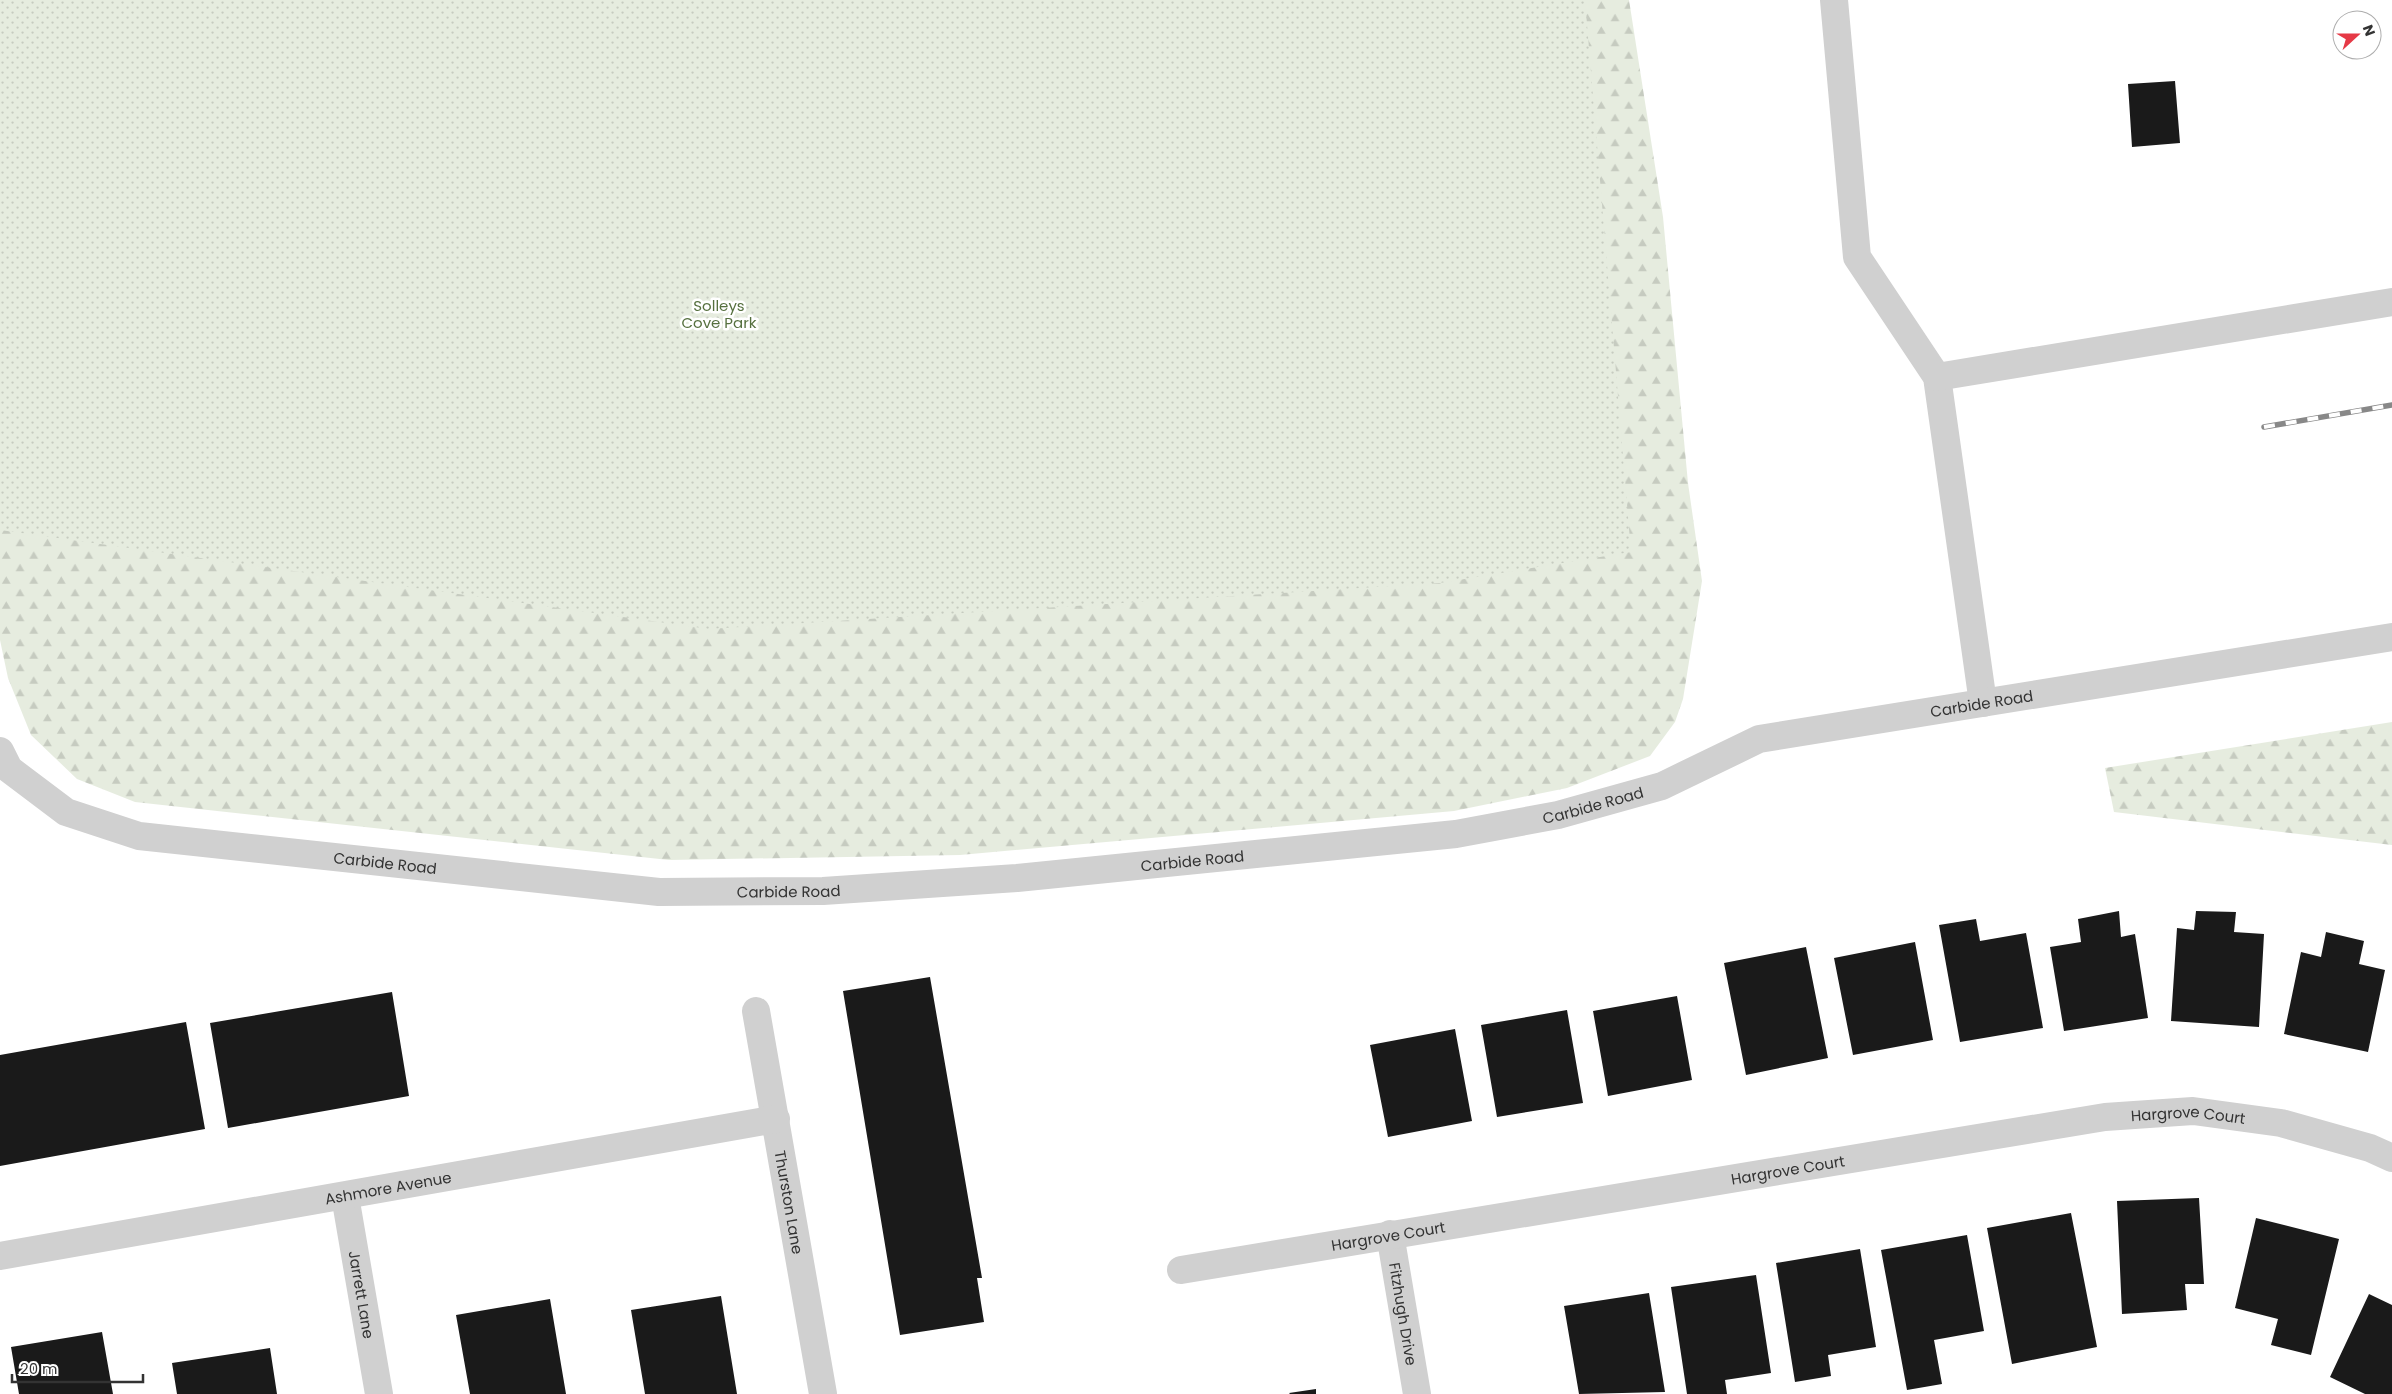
<svg xmlns="http://www.w3.org/2000/svg" width="2392" height="1394" font-family="Poppins,sans-serif">
  <defs>
    <pattern id="forest-firs" width="22" height="20" patternUnits="userSpaceOnUse" patternTransform="scale(1.25)"><rect width="22" height="20" fill="#e6ecdf"/><path d="M5 1l3.5 6h-7zM16 11l3.5 6h-7z" fill="#c6cbc0"/></pattern>
    <pattern id="park-dots" width="8" height="8" patternUnits="userSpaceOnUse" patternTransform="scale(1.25)"><rect width="8" height="8" fill="#e6ecdf"/><path d="M2 2h.1M6 6h.1" fill="none" stroke="#c6cbc0" stroke-width="1.8" stroke-linecap="round"/></pattern>
  </defs>
  <rect width="100%" height="100%" fill="#fff"/>
  <path fill="url(#forest-firs)" d="M 0,0 L 1629,0 L 1663,217 L 1688,483 L 1702,581 L 1683,699 L 1675,722 L 1650,756 L 1567,788 L 1454,811 L 960,855 L 669,860 L 135,802 L 77,779 L 31,735 L 8,678 L 0,640 Z
    M 2392,722 L 2392,845 L 2114,812 L 2105,768 Z"/>
  <path fill="url(#park-dots)" d="M 0,0 L 1585,0 L 1631,552 L 1440,583 L 709,629 L 0,530 Z"/>
  <path fill="#1a1a1a" d="M 2175,81 L 2180,143 L 2132,147 L 2128,84 Z
    M 2119,911 L 2121,937 L 2135,934 L 2148,1018 L 2064,1031 L 2050,947 L 2081,942 L 2078,919 Z
    M 2196,911 L 2236,912 L 2234,932 L 2264,934 L 2259,1027 L 2171,1021 L 2177,928 L 2194,930 Z
    M 1976,919 L 1980,941 L 2026,933 L 2043,1028 L 1960,1042 L 1939,925 Z
    M 2326,932 L 2364,941 L 2359,964 L 2385,970 L 2368,1052 L 2284,1034 L 2301,952 L 2321,957 Z
    M 1915,942 L 1933,1040 L 1853,1055 L 1834,958 Z
    M 1806,947 L 1828,1058 L 1746,1075 L 1724,963 Z
    M 930,977 L 982,1278 L 977,1278 L 984,1322 L 900,1335 L 843,991 Z
    M 392,992 L 409,1096 L 228,1128 L 210,1023 Z
    M 1677,996 L 1692,1080 L 1608,1096 L 1593,1011 Z
    M 1567,1010 L 1583,1103 L 1497,1117 L 1481,1025 Z
    M 186,1022 L 205,1129 L 0,1166 L 0,1055 Z
    M 1455,1029 L 1472,1121 L 1388,1137 L 1370,1045 Z
    M 2199,1198 L 2204,1284 L 2185,1284 L 2187,1310 L 2122,1314 L 2117,1201 Z
    M 2071,1213 L 2097,1347 L 2012,1364 L 1987,1228 Z
    M 2256,1218 L 2339,1239 L 2311,1355 L 2271,1345 L 2278,1319 L 2235,1308 Z
    M 1967,1235 L 1984,1331 L 1934,1340 L 1942,1384 L 1907,1390 L 1881,1250 Z
    M 1860,1249 L 1876,1347 L 1828,1355 L 1831,1376 L 1795,1382 L 1776,1263 Z
    M 1756,1275 L 1771,1373 L 1725,1380 L 1727,1394 L 1687,1394 L 1671,1287 Z
    M 1649,1293 L 1665,1392 L 1579,1394 L 1564,1306 Z
    M 2369,1294 L 2392,1305 L 2392,1394 L 2365,1394 L 2330,1377 Z
    M 721,1296 L 737,1394 L 645,1394 L 631,1310 Z
    M 550,1299 L 566,1394 L 470,1394 L 456,1315 Z
    M 102,1332 L 113,1394 L 19,1394 L 11,1347 Z
    M 270,1348 L 277,1394 L 177,1394 L 172,1363 Z
    M 1316,1389 L 1316,1394 L 1290,1394 L 1289,1393 Z"/>
  <g fill="none" stroke-linecap="round" stroke-linejoin="round">
    <g stroke="#d0d0d0" stroke-width="28">
      <path d="M 1834,0 L 1857,257 L 1937,377 L 1983,703"/>
      <path d="M 1937,377 L 2392,302"/>
      <path id="s1" d="M 0,751 L 9,769 L 66,812 L 139,836 L 659,892 L 823,891 L 1017,878 L 1456,834 L 1558,815 L 1662,786 L 1759,739 L 2392,637"/>
      <path id="s2" d="M 756,1011 L 823,1394"/>
      <path id="s3" d="M 345,1196 L 379,1394"/>
      <path id="s4" d="M 1390,1234 L 1417,1394"/>
      <path id="s5" d="M 0,1256 L 776,1119"/>
      <path id="s6" d="M 1181,1270 L 2105,1117 L 2193,1111 L 2281,1123 L 2370,1148 L 2392,1158"/>
    </g>
    <defs>
      <path id="rail" d="M 2264,427 L 2392,405"/>
    </defs>
    <use href="#rail" stroke="#888" stroke-width="5.5"/>
    <use href="#rail" stroke="#fff" stroke-width="4" stroke-dasharray="11" stroke-linecap="butt"/>
  </g>
  <g text-anchor="middle" dominant-baseline="central" stroke-width="5" stroke-linejoin="round" paint-order="stroke">
    <g font-size="15" fill="#56703f" stroke="#fff">
      <text x="719" y="305">Solleys<tspan x="719" dy="17">Cove Park</tspan></text>
    </g>
    <g font-size="15" fill="#333" stroke="#fff">
      <text stroke="none"><textPath href="#s1" startOffset="2036">Carbide Road</textPath></text>
      <text stroke="none"><textPath href="#s1" startOffset="1631">Carbide Road</textPath></text>
      <text stroke="none"><textPath href="#s1" startOffset="1226">Carbide Road</textPath></text>
      <text stroke="none"><textPath href="#s1" startOffset="416">Carbide Road</textPath></text>
      <text stroke="none"><textPath href="#s1" startOffset="821">Carbide Road</textPath></text>
      <text stroke="none"><textPath href="#s6" startOffset="1020">Hargrove Court</textPath></text>
      <text stroke="none"><textPath href="#s6" startOffset="615">Hargrove Court</textPath></text>
      <text stroke="none"><textPath href="#s5" startOffset="394">Ashmore Avenue</textPath></text>
      <text stroke="none"><textPath href="#s2" startOffset="194">Thurston Lane</textPath></text>
      <text stroke="none"><textPath href="#s6" startOffset="210">Hargrove Court</textPath></text>
      <text stroke="none"><textPath href="#s3" startOffset="100">Jarrett Lane</textPath></text>
      <text stroke="none"><textPath href="#s4" startOffset="81">Fitzhugh Drive</textPath></text>
    </g>
  </g>
  <g transform="translate(2357 35) rotate(69)"><circle r="24" fill="#ffffff" stroke="#adadad"/>
  <path d="M0-4L9 19L0 12L-9 19Z" fill="#e63946"/>
  <text y="-8" font-size="14" font-weight="bold" text-anchor="middle" fill="#333333">N</text>
  </g>
  <path d="M12 1374v8h131v-8" fill="none" stroke="#333333" stroke-width="2.5"/>
  <text x="20" y="1374" font-size="15" fill="#333333" stroke="#ffffff" stroke-width="4" paint-order="stroke">20 m</text>
</svg>
